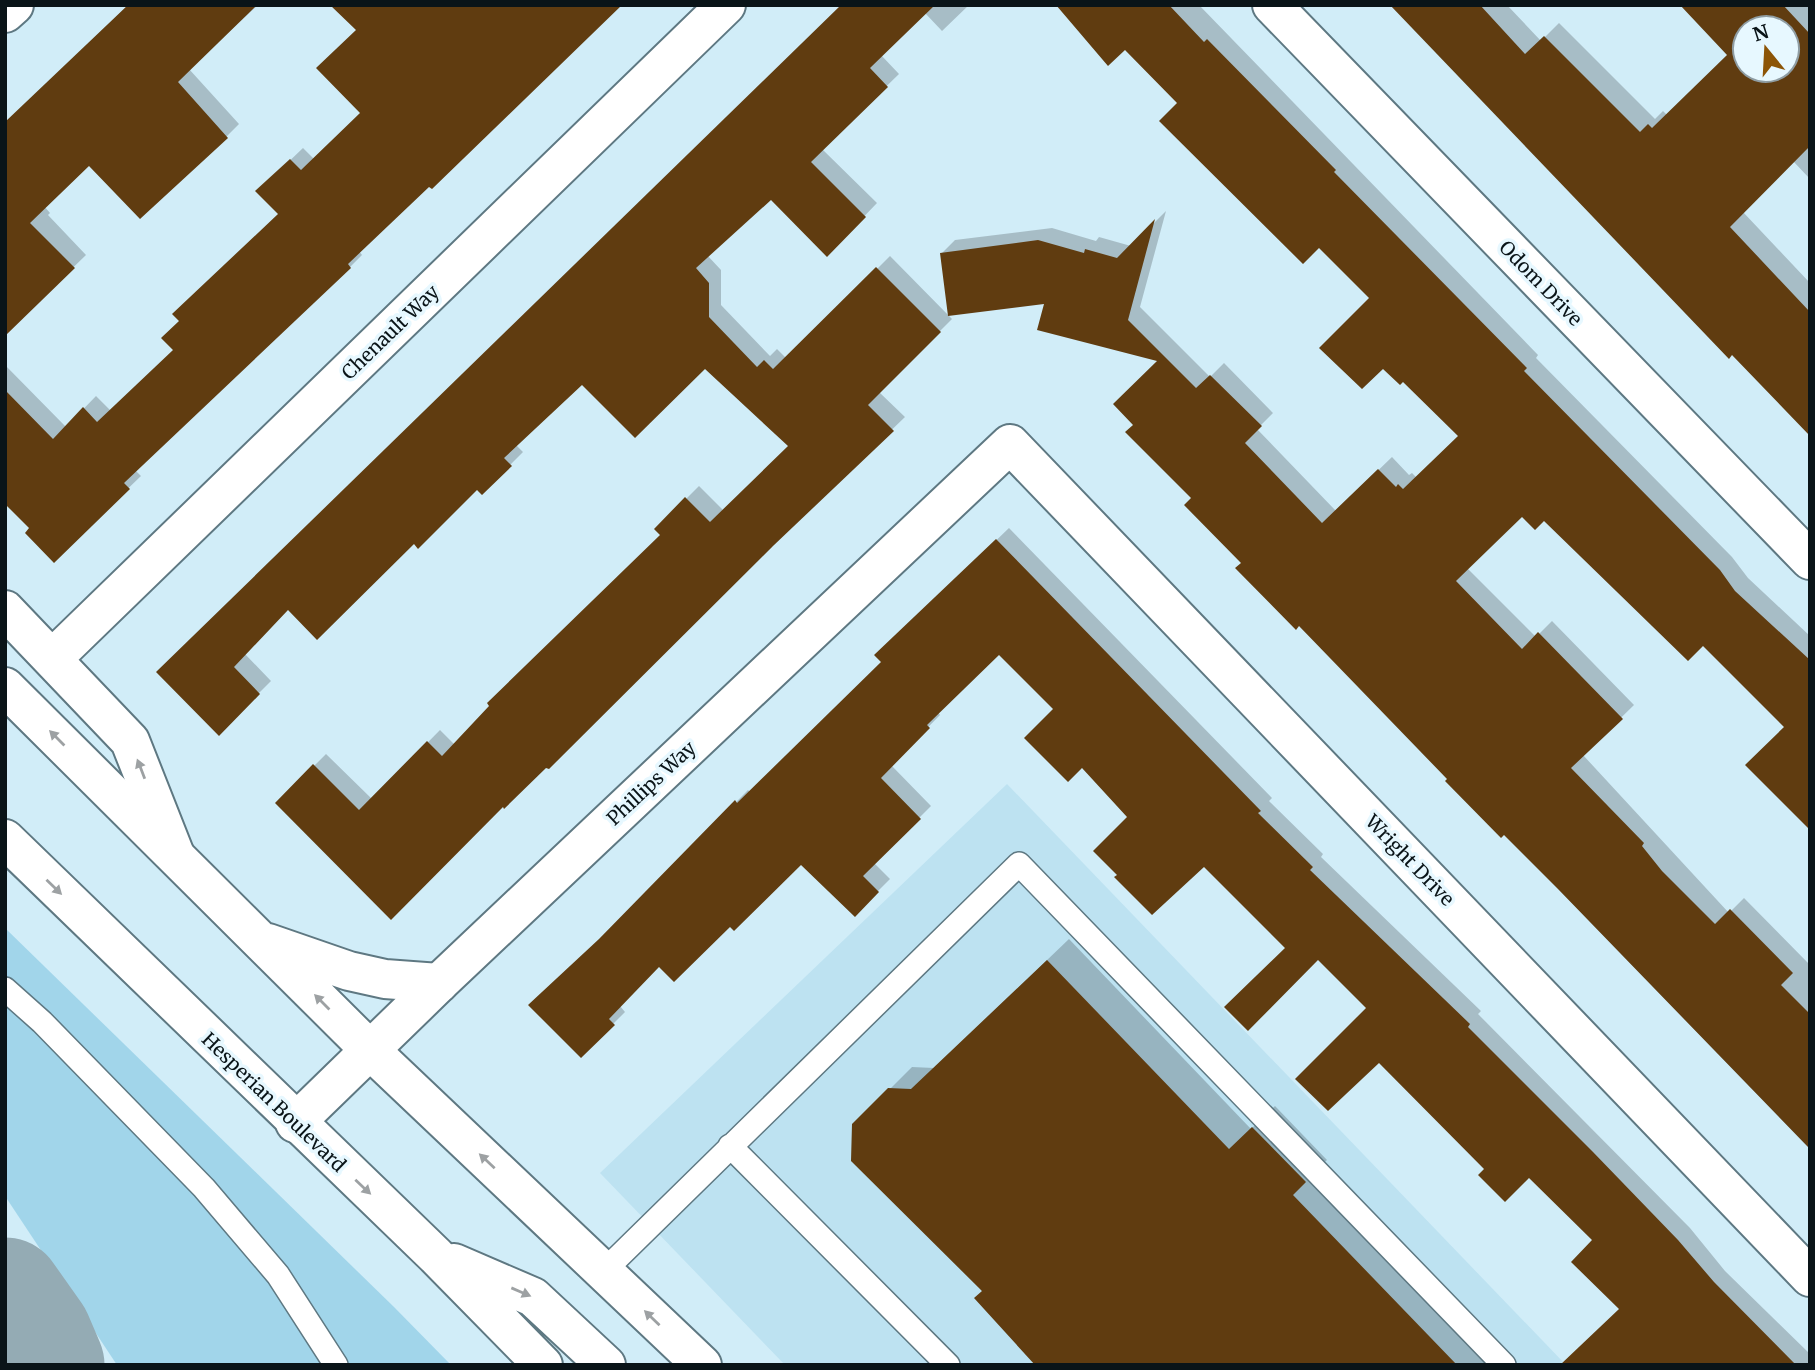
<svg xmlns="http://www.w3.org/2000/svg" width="1815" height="1370" font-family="Merriweather,serif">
  <rect width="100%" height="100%" fill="#d1edf8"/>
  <path fill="#bde2f1" d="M 1007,784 L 1566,1365 L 785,1365 L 600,1173 Z"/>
  <path fill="#a1d5ea" d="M 5,928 L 394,1307 L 451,1365 L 117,1365 L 5,1196 Z"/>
  <path fill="#0003" fill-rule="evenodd" d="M 128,5 L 258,5 L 189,69 L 239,124 L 226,137 L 89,163 L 44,206 L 50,213 L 48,215 L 86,255 L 15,324 L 5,125 Z
    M 620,5 L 359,251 L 362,255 L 350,267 L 135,470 L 141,476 L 54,560 L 32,528 L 5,478 L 5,365 L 66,427 L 96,396 L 111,411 L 175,350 L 280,213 L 258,191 L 303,148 L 314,159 L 362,112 L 358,30 Z
    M 843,5 L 969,5 L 942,31 L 925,13 L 881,55 L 899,74 L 822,149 L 877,203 L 827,255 L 771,197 L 707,255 L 721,270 L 721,305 L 770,356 L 777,349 L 787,359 L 890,256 L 952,319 L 879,392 L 905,417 L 503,805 L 391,918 L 277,803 L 326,754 L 372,799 L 440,730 L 455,745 L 662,534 L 656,529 L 699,486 L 724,511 L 790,446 L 705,366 L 582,383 L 516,445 L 523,452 L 482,493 L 477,487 L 414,542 L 288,608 L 245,654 L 271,681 L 219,733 L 158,672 Z
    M 1104,5 L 1199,5 L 1538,355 L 1536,358 L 1732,557 L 1748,578 L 1810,636 L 1810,819 L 1786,727 L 1703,643 L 1543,519 L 1522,515 L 1467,568 L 1536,637 L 1552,621 L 1634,705 L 1583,755 L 1729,913 L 1744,898 L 1810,965 L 1810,1149 L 1243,563 L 1193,498 L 1161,361 L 942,253 L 955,240 L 1052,228 L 1096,241 L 1099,237 L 1131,246 L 1166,211 L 1140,307 L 1210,377 L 1224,363 L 1273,413 L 1257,429 L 1336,511 L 1392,457 L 1409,475 L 1412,473 L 1417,478 L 1460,436 L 1371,298 L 1180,103 Z
    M 1393,5 L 1507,5 L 1541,41 L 1559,23 L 1655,119 L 1663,111 L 1667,115 L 1730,55 L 1682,5 L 1810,5 L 1810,179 L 1793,161 L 1743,212 L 1810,283 L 1810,434 ZM 1745,28 L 1787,28 L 1787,70 L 1745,70 Z
    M 1009,528 L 1272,798 L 1269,801 L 1323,854 L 1321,857 L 1481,1011 L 1478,1014 L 1690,1228 L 1725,1271 L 1810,1354 L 1810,1365 L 1564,1365 L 1621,1309 L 1595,1240 L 1529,1175 L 1487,1169 L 1369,1008 L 1318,957 L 1287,948 L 1204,865 L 1129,817 L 1056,709 L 999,652 L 938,712 L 940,715 L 891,765 L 931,806 L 874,863 L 890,879 L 855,914 L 801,862 L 730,924 L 660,964 L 620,1006 L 625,1012 L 581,1056 L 610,930 L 748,790 L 750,792 L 883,662 L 877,655 Z
    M 1069,939 L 1251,1129 L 1275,1106 L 1327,1160 L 1314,1172 L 1497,1365 L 1039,1365 L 854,1125 L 912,1067 L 934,1068 Z"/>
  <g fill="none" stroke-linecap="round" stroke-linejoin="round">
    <path stroke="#94abb4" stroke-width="117" d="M 5,1296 L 34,1337 L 46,1365"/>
  </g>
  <path fill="#603c10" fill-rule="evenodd" d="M 128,5 L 257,5 L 178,82 L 228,138 L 140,219 L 89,166 L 30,223 L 75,268 L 5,336 L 5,122 Z
    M 330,5 L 622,5 L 432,189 L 429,187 L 348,264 L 351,268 L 124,483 L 130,489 L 54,563 L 25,533 L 29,528 L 5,504 L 5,390 L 53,439 L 83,407 L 97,422 L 173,350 L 161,338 L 179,321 L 172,314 L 278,214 L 255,191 L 290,159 L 301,170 L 360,113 L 316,68 L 356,30 Z
    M 841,5 L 935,5 L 870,68 L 888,87 L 811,162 L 866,217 L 827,257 L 771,200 L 696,268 L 709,283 L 709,317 L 757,367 L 764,360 L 773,369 L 876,267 L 941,332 L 868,405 L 894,431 L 773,546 L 549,769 L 546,768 L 504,809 L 503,807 L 391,920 L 275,803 L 313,764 L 359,810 L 427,741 L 442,756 L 489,706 L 487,703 L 660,535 L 654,529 L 685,497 L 710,522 L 788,446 L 705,369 L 635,438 L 582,385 L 504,458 L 512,466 L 482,495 L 477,490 L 418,549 L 414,544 L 317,640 L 288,610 L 234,667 L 260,694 L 219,736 L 156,672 Z
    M 1056,5 L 1169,5 L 1204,42 L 1207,39 L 1336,170 L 1334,172 L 1527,368 L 1524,371 L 1720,570 L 1735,591 L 1810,660 L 1810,830 L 1745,765 L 1784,727 L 1703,646 L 1688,661 L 1544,521 L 1535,530 L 1522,517 L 1456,581 L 1522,649 L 1538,632 L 1623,719 L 1571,768 L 1644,843 L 1642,846 L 1662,871 L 1715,924 L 1730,909 L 1793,973 L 1781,985 L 1810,1014 L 1810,1149 L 1558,889 L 1504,835 L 1501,838 L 1445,781 L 1447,779 L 1299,626 L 1296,630 L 1235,568 L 1241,563 L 1184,505 L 1191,498 L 1125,432 L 1133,425 L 1113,404 L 1157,361 L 1037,330 L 1044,304 L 948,316 L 940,253 L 1038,240 L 1084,253 L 1085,249 L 1117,258 L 1155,219 L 1128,320 L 1196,388 L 1210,375 L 1262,426 L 1245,443 L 1322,523 L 1378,469 L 1396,487 L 1398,484 L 1403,489 L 1458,436 L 1403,382 L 1400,385 L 1383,369 L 1362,389 L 1319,348 L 1369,298 L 1319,248 L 1303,264 L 1159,121 L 1177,103 L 1125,50 L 1108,66 Z
    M 1390,5 L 1480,5 L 1525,54 L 1544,36 L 1640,132 L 1648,124 L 1652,128 L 1727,55 L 1680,5 L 1783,5 L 1810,34 L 1810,146 L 1730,227 L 1810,312 L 1810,436 L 1732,355 L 1729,359 ZM 1745,28 L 1787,28 L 1787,70 L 1745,70 Z
    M 996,539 L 1261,811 L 1258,813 L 1313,867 L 1310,870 L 1470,1024 L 1468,1027 L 1593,1152 L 1678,1240 L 1714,1282 L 1796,1365 L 1560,1365 L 1619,1309 L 1571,1262 L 1592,1240 L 1529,1178 L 1505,1202 L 1478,1175 L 1484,1169 L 1379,1063 L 1328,1111 L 1295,1079 L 1366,1008 L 1318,960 L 1248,1031 L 1224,1007 L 1285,948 L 1204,867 L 1152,915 L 1114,877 L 1117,875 L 1093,851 L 1127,817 L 1082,768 L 1068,782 L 1024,738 L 1053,709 L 999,655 L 927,725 L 930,728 L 881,778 L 921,819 L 863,876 L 879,892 L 855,917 L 801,865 L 734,931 L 730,927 L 674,982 L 659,967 L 609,1019 L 615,1025 L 581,1058 L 528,1005 L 599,939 L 735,800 L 737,803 L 881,662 L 874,655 Z
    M 1047,960 L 1229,1149 L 1252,1127 L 1306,1182 L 1293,1195 L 1457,1365 L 1035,1365 L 974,1298 L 982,1291 L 851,1161 L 852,1124 L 888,1088 L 911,1089 Z"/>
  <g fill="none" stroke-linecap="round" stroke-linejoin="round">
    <defs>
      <path id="service" d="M 5,989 L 42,1022 L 204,1188 L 278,1275 L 336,1365
        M 730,1146 L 948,1365
        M 604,1271 L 1019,864 L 1504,1365"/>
      <path id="minor" d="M 1272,5 L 1810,560
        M 5,13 L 14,5
        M 5,610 L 130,741 L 175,855
        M 52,659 L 726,5
        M 295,1123 L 439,983 L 1010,444 L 1810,1277"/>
      <path id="primary" d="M 5,687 L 370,1050 L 702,1365
        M 5,839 L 436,1256 L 543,1365
        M 268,943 L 349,971 L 385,979 L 439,983
        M 454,1263 L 533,1297 L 606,1365"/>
    </defs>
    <use href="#service" stroke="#5e7882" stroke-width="26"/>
    <use href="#minor" stroke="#5e7882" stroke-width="42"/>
    <use href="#primary" stroke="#5e7882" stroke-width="42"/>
    <use href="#service" stroke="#fff" stroke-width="23"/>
    <use href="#minor" stroke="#fff" stroke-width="38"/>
    <use href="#primary" stroke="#fff" stroke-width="38"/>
  </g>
  <defs><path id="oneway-solid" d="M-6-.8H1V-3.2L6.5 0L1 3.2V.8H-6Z" transform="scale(1.75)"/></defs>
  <g fill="#9da1a3">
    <use href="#oneway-solid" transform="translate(57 738) rotate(-135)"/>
    <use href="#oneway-solid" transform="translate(141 769) rotate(-111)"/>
    <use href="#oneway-solid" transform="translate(54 887) rotate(44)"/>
    <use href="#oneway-solid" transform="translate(322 1002) rotate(-135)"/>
    <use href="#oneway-solid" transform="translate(487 1161) rotate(-137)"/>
    <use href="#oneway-solid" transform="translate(363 1187) rotate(43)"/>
    <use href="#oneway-solid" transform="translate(521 1292) rotate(23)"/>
    <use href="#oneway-solid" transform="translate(652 1318) rotate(-136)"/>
  </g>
  <g text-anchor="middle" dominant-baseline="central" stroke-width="7" stroke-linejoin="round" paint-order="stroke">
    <g font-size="19" fill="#0a1418" stroke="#e7f8ff">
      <text transform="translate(1541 283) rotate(46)">Odom Drive</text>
      <text transform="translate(390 332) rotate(-44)">Chenault Way</text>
      <text transform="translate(651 783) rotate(-43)">Phillips Way</text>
      <text transform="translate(1410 860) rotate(46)">Wright Drive</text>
      <text transform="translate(274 1102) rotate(44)">Hesperian Boulevard</text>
    </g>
  </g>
  <rect width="1815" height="1370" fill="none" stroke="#0a1418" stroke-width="14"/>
  <g transform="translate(1766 49) rotate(342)"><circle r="33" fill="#e7f8ff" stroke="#8f9da3" stroke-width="2"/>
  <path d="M0-5L12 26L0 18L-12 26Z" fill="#8c5507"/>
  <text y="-10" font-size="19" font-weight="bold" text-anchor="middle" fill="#0a1418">N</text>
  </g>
</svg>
